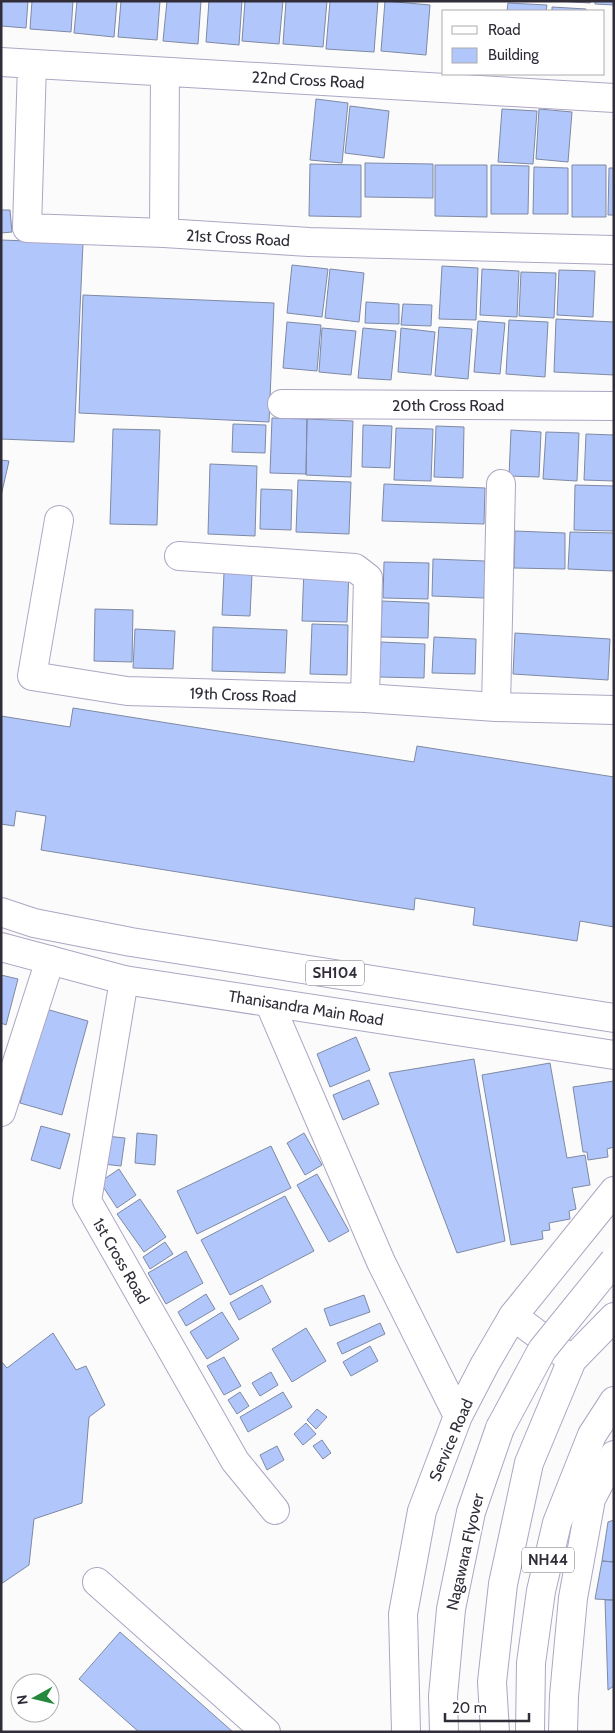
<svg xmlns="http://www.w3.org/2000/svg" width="615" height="1733" font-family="Cabin,sans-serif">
  <rect width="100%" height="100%" fill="#fbfbfb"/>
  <path fill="#b1c7fb" stroke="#7e89a4" d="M 1,1 L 28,1 L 26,28 L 1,26 Z
    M 32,1 L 73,1 L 71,32 L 30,29 Z
    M 77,1 L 117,1 L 114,37 L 74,33 Z
    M 121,1 L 160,1 L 157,40 L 118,37 Z
    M 167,1 L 201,1 L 198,44 L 163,41 Z
    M 209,1 L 242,1 L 239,45 L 206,42 Z
    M 245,1 L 283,1 L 279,44 L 242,41 Z
    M 286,1 L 327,1 L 323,47 L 283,44 Z
    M 330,1 L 378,1 L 374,52 L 326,49 Z
    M 385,1 L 430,5 L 426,55 L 381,51 Z
    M 557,1 L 591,1 L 590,3 Z
    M 595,1 L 614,1 L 614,5 L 595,4 Z
    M 508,3 L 547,5 L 546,11 L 507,11 Z
    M 552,7 L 586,9 L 586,11 L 552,11 Z
    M 316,99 L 348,103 L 342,163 L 310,160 Z
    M 350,106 L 389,111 L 384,158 L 345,153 Z
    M 502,109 L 537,111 L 533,164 L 498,162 Z
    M 539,109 L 572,112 L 568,162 L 536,159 Z
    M 365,163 L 433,164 L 433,198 L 365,197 Z
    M 310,164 L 361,165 L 361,217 L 309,216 Z
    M 435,165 L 487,165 L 487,217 L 435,216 Z
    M 491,165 L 529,166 L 528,214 L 491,214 Z
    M 572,165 L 606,165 L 606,217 L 572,217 Z
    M 534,167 L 568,168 L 568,214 L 533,214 Z
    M 609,168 L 614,168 L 614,215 L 608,215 Z
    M 1,210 L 10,210 L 12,232 L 1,233 Z
    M 1,240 L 83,243 L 74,442 L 1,439 Z
    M 292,265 L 328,269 L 322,317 L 287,313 Z
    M 442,266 L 478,268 L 476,320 L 439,319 Z
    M 330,269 L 364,273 L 359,322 L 325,318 Z
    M 482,269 L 519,271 L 517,317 L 480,315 Z
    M 559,270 L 595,271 L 593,317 L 557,315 Z
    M 521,272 L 556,273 L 554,318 L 519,316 Z
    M 83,295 L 274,303 L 269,422 L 79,413 Z
    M 366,302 L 399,304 L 399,324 L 365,323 Z
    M 403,304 L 432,305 L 431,326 L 401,325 Z
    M 556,319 L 614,322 L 614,375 L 554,372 Z
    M 509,320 L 548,322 L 545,377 L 506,374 Z
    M 478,321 L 505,323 L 500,374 L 474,372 Z
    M 287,322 L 321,325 L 317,371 L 283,368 Z
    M 439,327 L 472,329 L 468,379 L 435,376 Z
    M 322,328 L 356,331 L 351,375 L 319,372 Z
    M 363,328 L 396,331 L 391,380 L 358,378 Z
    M 401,328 L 435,332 L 431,375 L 398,372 Z
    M 272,418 L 307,419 L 306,474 L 270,473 Z
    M 307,419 L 353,421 L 351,477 L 306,475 Z
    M 233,424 L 266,425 L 265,453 L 232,452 Z
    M 363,425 L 392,426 L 390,468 L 362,467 Z
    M 436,426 L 464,427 L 463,478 L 434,477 Z
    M 396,428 L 433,429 L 431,481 L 394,480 Z
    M 113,429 L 160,430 L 157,525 L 110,524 Z
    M 511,430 L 541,432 L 539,477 L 509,476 Z
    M 546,432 L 579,433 L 577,481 L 543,479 Z
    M 586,434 L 614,435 L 614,481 L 584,480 Z
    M 1,460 L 9,461 L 1,496 Z
    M 210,464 L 257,466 L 255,536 L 208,534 Z
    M 298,480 L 351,482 L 349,534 L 296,532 Z
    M 384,484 L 485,488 L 484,524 L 382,521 Z
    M 575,485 L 614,486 L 614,531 L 574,530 Z
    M 261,489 L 292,490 L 291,530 L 260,529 Z
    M 515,531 L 565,533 L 565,569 L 514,568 Z
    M 570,532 L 614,533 L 614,571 L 568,569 Z
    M 433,559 L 485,561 L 484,598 L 432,596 Z
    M 384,562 L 429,563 L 428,599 L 383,598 Z
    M 304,568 L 349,570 L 347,622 L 302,621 Z
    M 224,573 L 252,574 L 250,616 L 222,615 Z
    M 382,601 L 429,603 L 428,638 L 381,637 Z
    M 95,609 L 133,610 L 132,662 L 94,661 Z
    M 312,624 L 348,625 L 347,675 L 310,674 Z
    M 213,627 L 287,630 L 285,673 L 212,671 Z
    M 135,629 L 175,631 L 173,669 L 133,668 Z
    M 515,633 L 610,639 L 608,680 L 513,674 Z
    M 434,637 L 476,639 L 475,674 L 432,673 Z
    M 381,642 L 425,644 L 424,678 L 379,677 Z
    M 73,708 L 414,762 L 417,746 L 614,777 L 614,927 L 580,921 L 577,941 L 473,925 L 475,908 L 415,898 L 414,910 L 41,850 L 46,816 L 16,811 L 14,826 L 1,824 L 1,716 L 70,727 Z
    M 1,975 L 18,979 L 6,1025 L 1,1023 Z
    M 46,1009 L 88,1021 L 62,1115 L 20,1103 Z
    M 356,1037 L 370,1070 L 330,1087 L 317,1054 Z
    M 474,1059 L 505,1241 L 457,1253 L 389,1073 Z
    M 550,1063 L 567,1158 L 585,1155 L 590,1185 L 572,1188 L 576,1209 L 569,1211 L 570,1219 L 549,1223 L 550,1230 L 542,1231 L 543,1239 L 511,1245 L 482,1075 Z
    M 369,1080 L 379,1104 L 343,1120 L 333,1095 Z
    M 614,1081 L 614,1147 L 607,1149 L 608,1157 L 588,1160 L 587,1152 L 583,1152 L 573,1087 Z
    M 41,1126 L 70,1134 L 60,1169 L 31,1160 Z
    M 137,1133 L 157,1135 L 155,1165 L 135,1163 Z
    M 304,1133 L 322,1165 L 305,1175 L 287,1143 Z
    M 106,1136 L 125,1138 L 121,1166 L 103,1164 Z
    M 271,1146 L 291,1188 L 197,1234 L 177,1191 Z
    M 119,1169 L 136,1195 L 117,1208 L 100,1182 Z
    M 317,1174 L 349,1231 L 329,1242 L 297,1185 Z
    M 285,1196 L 314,1251 L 230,1295 L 201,1240 Z
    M 140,1199 L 166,1237 L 144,1252 L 117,1214 Z
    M 165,1242 L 173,1254 L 150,1269 L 143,1257 Z
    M 186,1251 L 203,1283 L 166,1304 L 148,1273 Z
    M 262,1285 L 271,1302 L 239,1320 L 230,1303 Z
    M 206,1294 L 215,1309 L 186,1326 L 178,1312 Z
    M 364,1295 L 370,1312 L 330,1326 L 324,1309 Z
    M 222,1312 L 239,1339 L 207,1359 L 190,1332 Z
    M 380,1323 L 385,1334 L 342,1354 L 337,1343 Z
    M 306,1328 L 326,1361 L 292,1382 L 272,1349 Z
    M 53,1333 L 76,1370 L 86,1366 L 105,1405 L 89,1417 L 82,1503 L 34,1519 L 29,1565 L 1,1584 L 1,1361 L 7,1368 Z
    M 370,1346 L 378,1361 L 351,1376 L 343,1362 Z
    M 224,1357 L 241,1386 L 224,1395 L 207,1366 Z
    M 271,1372 L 278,1385 L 260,1396 L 252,1383 Z
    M 240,1392 L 249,1406 L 237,1414 L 228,1400 Z
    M 283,1392 L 292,1407 L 248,1432 L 240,1417 Z
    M 317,1409 L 327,1417 L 316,1429 L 307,1420 Z
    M 306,1423 L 316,1434 L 303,1445 L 294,1434 Z
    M 322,1440 L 331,1453 L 323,1459 L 313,1446 Z
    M 277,1446 L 284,1460 L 267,1470 L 260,1455 Z
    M 614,1520 L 614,1562 L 602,1561 L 608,1522 Z
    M 602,1561 L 614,1562 L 614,1600 L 595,1599 Z
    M 605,1600 L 614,1600 L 614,1686 L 608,1690 Z
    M 120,1632 L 233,1732 L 139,1732 L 79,1679 Z"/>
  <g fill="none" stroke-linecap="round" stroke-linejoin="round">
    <defs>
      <path id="minor" d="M 1,62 L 614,98
        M 32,64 L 27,228 L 164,233 L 309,242 L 614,250
        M 164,233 L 165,72
        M 282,404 L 614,406
        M 59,520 L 32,676 L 127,691 L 365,698 L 496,707 L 614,710
        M 179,556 L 355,568 L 368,578 L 365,698
        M 496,707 L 501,484
        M 124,980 L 87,1201 L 235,1461 L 275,1510
        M 269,1002 L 381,1262 L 458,1416
        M 1,1112 L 50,960
        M 97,1582 L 266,1732
        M 406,1732 L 403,1614 L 422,1511 L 458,1416 L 485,1364 L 513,1316 L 614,1191
        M 495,1732 L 492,1682 L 503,1584 L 529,1463 L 572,1360 L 614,1317
        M 563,1732 L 564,1696 L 573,1598 L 591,1499 L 614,1455"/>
      <path id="major" d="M 1,912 L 34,923 L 131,942 L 614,1018
        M 1,947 L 124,980 L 614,1055"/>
      <path id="highway" d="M 513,1316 L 572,1360
        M 444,1732 L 443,1696 L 451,1609 L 471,1512 L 500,1428
        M 530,1732 L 531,1663 L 541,1591 L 557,1523 L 592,1435 L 614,1401"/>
    </defs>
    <use href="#minor" stroke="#ada6c3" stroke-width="30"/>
    <use href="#major" stroke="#ada6c3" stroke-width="30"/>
    <use href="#highway" stroke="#ada6c3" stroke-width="30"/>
    <use href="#minor" stroke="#fff" stroke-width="28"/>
    <use href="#major" stroke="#fff" stroke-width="28"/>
    <use href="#highway" stroke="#fff" stroke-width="28"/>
    <defs>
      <path id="highway-bridge" d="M 500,1428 L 542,1350 L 614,1261"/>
    </defs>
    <use href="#highway-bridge" stroke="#ada6c3" stroke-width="30" stroke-linecap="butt"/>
    <use href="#highway-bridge" stroke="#fff" stroke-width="28"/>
  </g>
  <g text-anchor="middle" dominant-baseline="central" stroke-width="4" stroke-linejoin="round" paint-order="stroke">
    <g fill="#fff" stroke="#6e6c74" stroke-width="1">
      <rect x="306" y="960.5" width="58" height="25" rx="4"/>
      <rect x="522" y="1547.5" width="52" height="25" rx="4"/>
    </g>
    <g font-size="15" font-weight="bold" fill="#302d38">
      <text x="335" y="973">SH104</text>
      <text x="548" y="1560">NH44</text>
    </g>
    <g font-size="16" fill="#302d38" stroke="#fff">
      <text transform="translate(308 80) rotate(3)">22nd Cross Road</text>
      <text transform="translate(238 238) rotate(3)">21st Cross Road</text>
      <text x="448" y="405">20th Cross Road</text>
      <text transform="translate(243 695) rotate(2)">19th Cross Road</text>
      <text transform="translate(306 1008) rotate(9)">Thanisandra Main Road</text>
      <text transform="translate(121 1261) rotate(60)">1st Cross Road</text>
      <text transform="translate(451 1440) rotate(-67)">Service Road</text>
      <text transform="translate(465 1552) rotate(-77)">Nagawara Flyover</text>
    </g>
  </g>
  <rect width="615" height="1733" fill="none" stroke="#302d38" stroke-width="5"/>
  <rect x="442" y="10" width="162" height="65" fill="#ffffff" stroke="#acabaf"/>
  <rect x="452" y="26" width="25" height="8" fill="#ffffff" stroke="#acabaf"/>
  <text x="488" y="35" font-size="15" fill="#302d38">Road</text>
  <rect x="452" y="48" width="25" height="15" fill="#b1c7fb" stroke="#acabaf"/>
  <text x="488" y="60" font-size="15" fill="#302d38">Building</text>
  <g transform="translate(35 1698) rotate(262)"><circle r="24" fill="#ffffff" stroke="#acabaf"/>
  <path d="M0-4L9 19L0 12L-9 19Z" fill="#26883c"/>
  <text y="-8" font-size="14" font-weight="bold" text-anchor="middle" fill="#302d38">N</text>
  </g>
  <path d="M445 1713v8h84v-8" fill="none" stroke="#302d38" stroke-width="2.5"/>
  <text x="452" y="1713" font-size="15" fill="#302d38" stroke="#ffffff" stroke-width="4" paint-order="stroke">20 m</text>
</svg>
